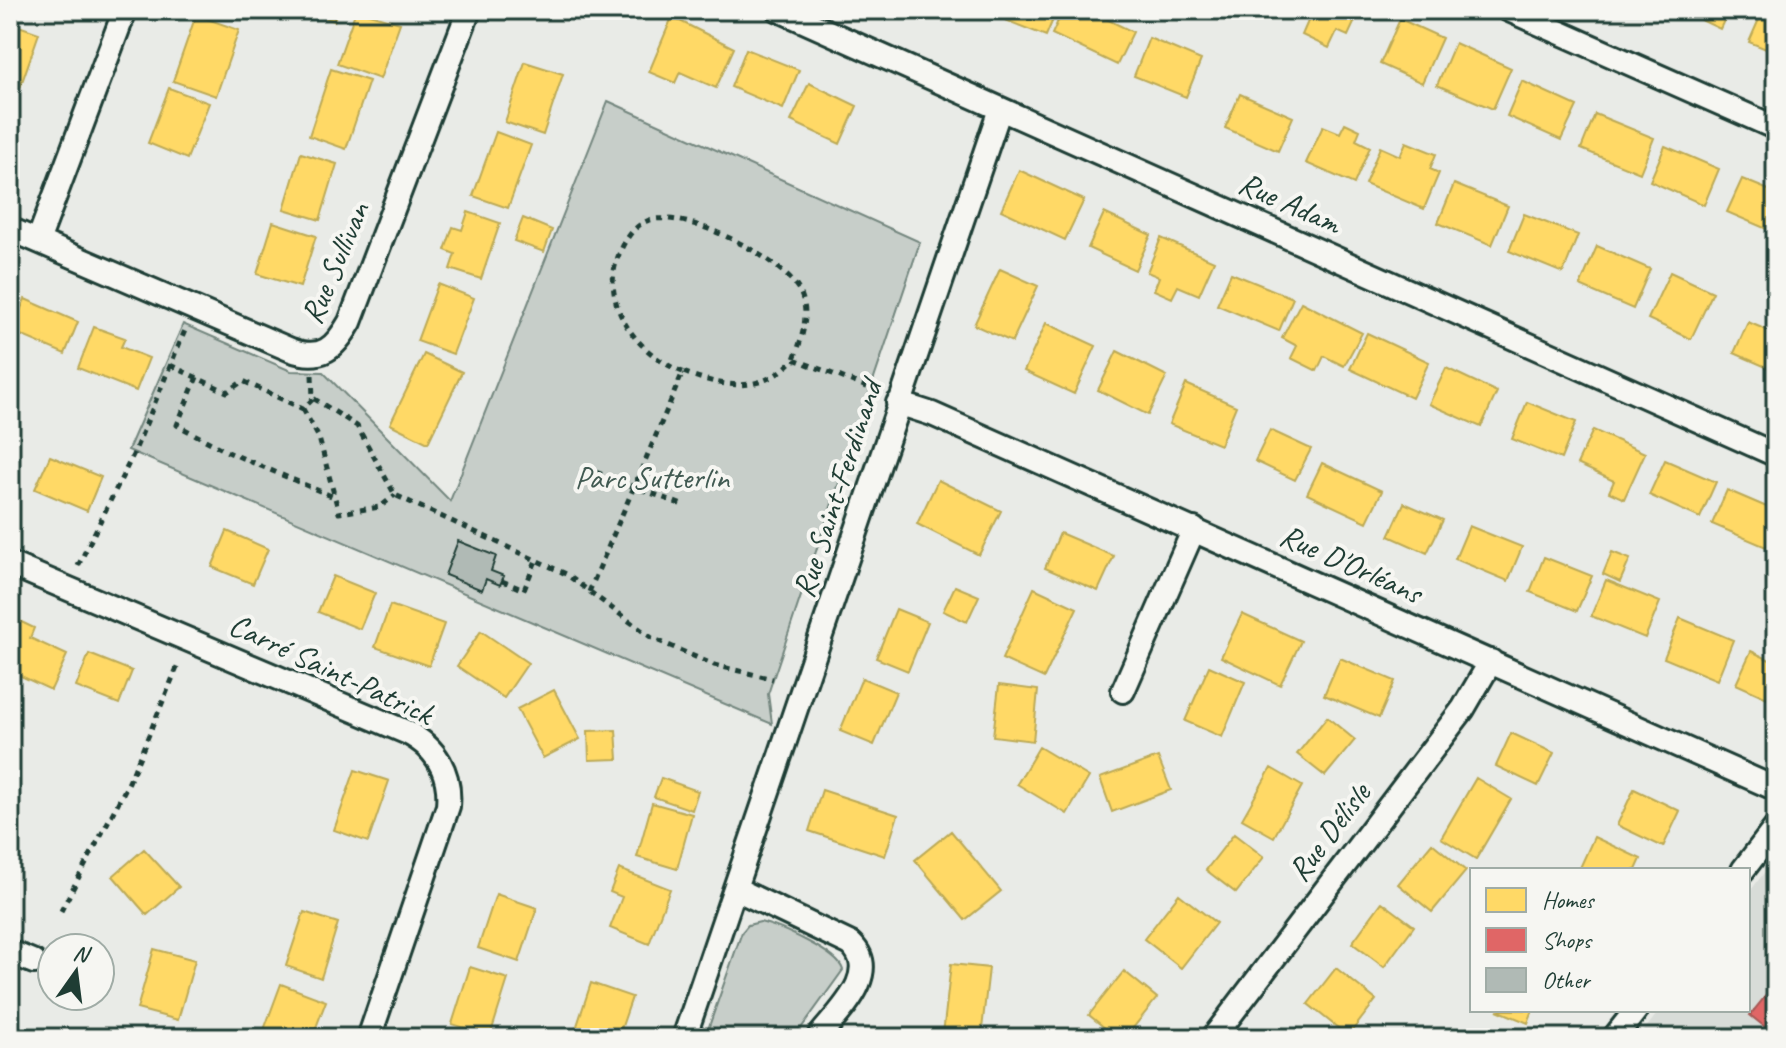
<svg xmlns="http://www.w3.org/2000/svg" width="1786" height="1048" font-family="Caveat,sans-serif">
  <rect width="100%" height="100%" fill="#e9ebe7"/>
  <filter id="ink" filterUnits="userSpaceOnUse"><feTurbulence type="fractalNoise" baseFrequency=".0125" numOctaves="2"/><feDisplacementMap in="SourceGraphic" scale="16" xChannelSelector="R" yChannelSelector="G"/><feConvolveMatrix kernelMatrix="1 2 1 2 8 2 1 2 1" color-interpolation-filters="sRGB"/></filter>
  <g filter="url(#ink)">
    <path fill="#d8dcd8" d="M 1776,857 L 1776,1038 L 1638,1038 L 1660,1010 L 1748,1010 L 1748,894 Z"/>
    <path fill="#c7cec9" stroke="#73867e" stroke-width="2" d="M 608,101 L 920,242 L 768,694 L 772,724 L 128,450 L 183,324 L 291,371 L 323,372 L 450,501 Z
      M 760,922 C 778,926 838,952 843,970 L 794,1038 L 705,1038 L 742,932 L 748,925 Z"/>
    <path fill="#ffd966" stroke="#bcaa57" stroke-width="2" d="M 302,10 L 337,10 L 334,21 Z
      M 356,10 L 400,23 L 380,79 L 337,64 Z
      M 547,10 L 566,10 L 564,16 Z
      M 997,10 L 1057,10 L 1046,36 L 995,16 Z
      M 1063,10 L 1088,10 L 1133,32 L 1117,65 L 1052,34 Z
      M 1301,10 L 1360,10 L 1348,36 L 1337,31 L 1329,48 L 1302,35 L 1309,19 L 1299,14 Z
      M 1680,10 L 1729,10 L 1720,29 Z
      M 1763,10 L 1776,10 L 1776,53 L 1749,42 Z
      M 196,15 L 239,30 L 216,96 L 173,81 Z
      M 672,17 L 734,48 L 716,88 L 680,72 L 675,83 L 649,72 Z
      M 1400,19 L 1442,38 L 1422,83 L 1380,64 Z
      M 10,23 L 39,33 L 20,88 L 10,84 Z
      M 1149,38 L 1201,60 L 1186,97 L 1134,76 Z
      M 1455,43 L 1511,68 L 1493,109 L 1437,85 Z
      M 746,49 L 799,70 L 783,109 L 731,87 Z
      M 525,62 L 563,74 L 543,135 L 505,122 Z
      M 331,69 L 369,81 L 346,149 L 309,136 Z
      M 1522,81 L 1577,106 L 1561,140 L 1507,116 Z
      M 809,83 L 857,106 L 840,144 L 791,121 Z
      M 169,88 L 209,103 L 187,159 L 148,143 Z
      M 1240,94 L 1293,117 L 1278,151 L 1225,128 Z
      M 1595,114 L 1654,138 L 1640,173 L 1581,149 Z
      M 1345,123 L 1360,130 L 1356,140 L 1370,147 L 1354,184 L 1306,163 L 1323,126 L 1340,133 Z
      M 496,132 L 531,145 L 508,208 L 473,196 Z
      M 1406,142 L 1436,154 L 1430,169 L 1439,173 L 1424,209 L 1365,184 L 1380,147 L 1400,156 Z
      M 1665,146 L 1719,169 L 1704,205 L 1650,181 Z
      M 301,153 L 337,164 L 320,220 L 284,209 Z
      M 1019,170 L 1084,200 L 1065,240 L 1001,210 Z
      M 1742,179 L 1776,193 L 1776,233 L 1727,212 Z
      M 1454,184 L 1508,206 L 1492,245 L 1438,223 Z
      M 468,212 L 500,223 L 481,279 L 450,269 L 455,254 L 445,250 L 453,227 L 462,230 Z
      M 1104,213 L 1151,235 L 1135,270 L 1088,248 Z
      M 1524,214 L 1578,235 L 1563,273 L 1509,251 Z
      M 523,218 L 552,230 L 544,252 L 514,241 Z
      M 273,222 L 316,236 L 300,287 L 257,274 Z
      M 1161,238 L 1214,261 L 1199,295 L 1178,286 L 1172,298 L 1154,290 L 1159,277 L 1147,272 Z
      M 1597,246 L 1650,269 L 1633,309 L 1580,286 Z
      M 1000,269 L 1038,286 L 1012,342 L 974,325 Z
      M 1670,272 L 1713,292 L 1691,339 L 1648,319 Z
      M 1231,273 L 1293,298 L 1279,331 L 1217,305 Z
      M 438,284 L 474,298 L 453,354 L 417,341 Z
      M 25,299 L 78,322 L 65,354 L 11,331 Z
      M 1301,302 L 1362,333 L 1344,366 L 1324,356 L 1317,371 L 1291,358 L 1297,346 L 1282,338 Z
      M 1748,322 L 1776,334 L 1773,370 L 1734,353 Z
      M 1046,323 L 1096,346 L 1074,394 L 1024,371 Z
      M 94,327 L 125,338 L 121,347 L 149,358 L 136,391 L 78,368 Z
      M 1367,333 L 1429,362 L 1412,398 L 1350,369 Z
      M 1117,351 L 1167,376 L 1148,415 L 1098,390 Z
      M 424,354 L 462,372 L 428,443 L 390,424 Z
      M 1446,368 L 1497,392 L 1481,427 L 1429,404 Z
      M 1186,384 L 1236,406 L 1220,445 L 1169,424 Z
      M 1527,402 L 1576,422 L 1561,459 L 1512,439 Z
      M 1270,430 L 1311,449 L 1295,480 L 1255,461 Z
      M 1593,430 L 1645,453 L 1624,499 L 1609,492 L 1614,481 L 1577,464 Z
      M 50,456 L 101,477 L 87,511 L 35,489 Z
      M 1665,460 L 1716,482 L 1700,518 L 1649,495 Z
      M 1322,463 L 1382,491 L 1367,522 L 1307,494 Z
      M 938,480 L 1001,511 L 979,555 L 917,524 Z
      M 1727,490 L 1776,511 L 1776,525 L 1766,547 L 1712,524 Z
      M 1404,503 L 1443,520 L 1427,553 L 1389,536 Z
      M 1469,526 L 1522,547 L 1508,581 L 1455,559 Z
      M 227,531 L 268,549 L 253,584 L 212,567 Z
      M 1060,533 L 1114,556 L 1098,591 L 1045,568 Z
      M 1612,552 L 1630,559 L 1620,582 L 1603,574 Z
      M 1544,557 L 1592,576 L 1577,611 L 1530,592 Z
      M 333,576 L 375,593 L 360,629 L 318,612 Z
      M 1606,580 L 1660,602 L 1645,638 L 1591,616 Z
      M 955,586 L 979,596 L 967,622 L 943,611 Z
      M 1034,588 L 1077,608 L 1044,678 L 1002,659 Z
      M 390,605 L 444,624 L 429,666 L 375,647 Z
      M 896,609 L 928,622 L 908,671 L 876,658 Z
      M 1242,614 L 1301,641 L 1280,685 L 1221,657 Z
      M 13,618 L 34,628 L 30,638 L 67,655 L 51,690 L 10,671 L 10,625 Z
      M 1680,618 L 1733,640 L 1717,680 L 1664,658 Z
      M 481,631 L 528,663 L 504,698 L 457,666 Z
      M 1751,651 L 1776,663 L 1776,702 L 1736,684 Z
      M 89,654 L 132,671 L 119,704 L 76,687 Z
      M 1340,658 L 1395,681 L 1379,718 L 1324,695 Z
      M 1209,666 L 1245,682 L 1222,737 L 1185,721 Z
      M 862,678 L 896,692 L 874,745 L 840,731 Z
      M 999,685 L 1038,690 L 1033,741 L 993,736 Z
      M 554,690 L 580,739 L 543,758 L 517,709 Z
      M 1327,717 L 1355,740 L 1325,776 L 1297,754 Z
      M 616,730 L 618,759 L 589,760 L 588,731 Z
      M 1511,733 L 1554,753 L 1538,786 L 1496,766 Z
      M 1039,747 L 1089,777 L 1067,814 L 1017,784 Z
      M 1158,757 L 1171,790 L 1112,812 L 1100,778 Z
      M 1271,768 L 1302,786 L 1274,837 L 1242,819 Z
      M 355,770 L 389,781 L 368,842 L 334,830 Z
      M 661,778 L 698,791 L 692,810 L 654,797 Z
      M 1476,778 L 1511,799 L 1476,859 L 1441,838 Z
      M 1634,789 L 1680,811 L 1663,847 L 1617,825 Z
      M 822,790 L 898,815 L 885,856 L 809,831 Z
      M 652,803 L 692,814 L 677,869 L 637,857 Z
      M 951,831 L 1001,891 L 965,920 L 915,860 Z
      M 1234,834 L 1264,857 L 1236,893 L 1206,870 Z
      M 1594,837 L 1641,859 L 1636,870 L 1579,870 Z
      M 1432,843 L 1466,871 L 1432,912 L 1398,884 Z
      M 144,849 L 179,887 L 147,915 L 113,876 Z
      M 619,869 L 670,889 L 649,944 L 610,928 L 622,897 L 610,892 Z
      M 496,894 L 537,908 L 519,962 L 478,948 Z
      M 1179,894 L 1216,923 L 1181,968 L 1144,939 Z
      M 1382,902 L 1414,926 L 1384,967 L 1352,943 Z
      M 304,912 L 338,923 L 321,978 L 286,966 Z
      M 154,949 L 195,960 L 178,1020 L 137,1009 Z
      M 951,964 L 989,968 L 981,1038 L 943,1034 Z
      M 470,967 L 508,979 L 490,1036 L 452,1024 Z
      M 1336,968 L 1376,1000 L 1348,1036 L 1308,1004 Z
      M 1124,971 L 1157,998 L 1125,1038 L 1117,1038 L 1089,1015 Z
      M 591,983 L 632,997 L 618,1038 L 573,1038 Z
      M 281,984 L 326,1001 L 312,1038 L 261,1038 Z
      M 1497,1010 L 1533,1010 L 1528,1023 Z
      M 1474,1028 L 1487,1038 L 1466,1038 Z"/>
    <path fill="#e06666" stroke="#a65a57" stroke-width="2" d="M 1776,983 L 1776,1036 L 1750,1015 Z"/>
    <path fill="#b0bab5" stroke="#1f3d34" stroke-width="2" d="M 458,541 L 496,556 L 491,571 L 504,576 L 500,585 L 486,579 L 482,590 L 445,575 Z"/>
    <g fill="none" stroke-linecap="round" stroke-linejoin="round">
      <defs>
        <path id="minor" d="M 779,10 L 1776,455
          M 1509,10 L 1776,128
          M 10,229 L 291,350 C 322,361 335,348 350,322 L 469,10
          M 38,241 L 125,10
          M 898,403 L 932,414 L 1776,789
          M 10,564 L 406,732 C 436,747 451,773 448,806 L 369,1038
          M 1123,691 L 1194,529
          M 1743,870 L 1776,827
          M 736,889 L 851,944 C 882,974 838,1012 818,1038
          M 10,952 L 34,962
          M 684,1038 L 1000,109
          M 1213,1038 L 1463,709 L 1491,661
          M 1614,1038 L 1636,1010"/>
      </defs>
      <use href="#minor" stroke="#1f3d34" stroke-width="28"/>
      <path stroke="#1f3d34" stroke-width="5" stroke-dasharray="6 6" stroke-linecap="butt" d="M 170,365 L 227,392 L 243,381 L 303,409 L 313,399
        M 683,372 C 636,354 597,301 620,252 C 625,240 634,226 647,221 C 683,207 786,259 801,294 C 810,315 802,338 794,359
        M 312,375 L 313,398 L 357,426 L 395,495 L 566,574 L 652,638 L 714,665 L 773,679
        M 197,377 L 177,425 L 228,452 L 336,498
        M 303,409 L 319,438 L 339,513 L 380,507 L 395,495
        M 585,468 L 685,506
        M 78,566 L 133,455 L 186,328
        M 502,581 L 524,590 L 537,558
        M 589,592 L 683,372 C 724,388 763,394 794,359 L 877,391
        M 61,911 L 129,782 L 179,663"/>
      <use href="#minor" stroke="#f6f6f2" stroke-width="22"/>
    </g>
  </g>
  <g text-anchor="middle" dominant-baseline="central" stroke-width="8" stroke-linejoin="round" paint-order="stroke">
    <g font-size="32" fill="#1f3d34" stroke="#f6f6f2">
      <text transform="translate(1290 203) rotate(24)">Rue Adam</text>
      <text transform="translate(335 263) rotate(-67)">Rue Sullivan</text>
      <text transform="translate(837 489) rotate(-72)">Rue Saint-Ferdinand</text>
      <text transform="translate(1351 564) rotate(24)">Rue D'Orléans</text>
      <text transform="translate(331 669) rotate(25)">Carré Saint-Patrick</text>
      <text transform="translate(1329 832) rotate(-53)">Rue Délisle</text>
    </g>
    <g font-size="32" fill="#415a52" stroke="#f6f6f2">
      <text x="652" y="477">Parc Sutterlin</text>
    </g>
  </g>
  <rect width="1786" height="1048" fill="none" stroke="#f6f6f2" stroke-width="40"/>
  <rect x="20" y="20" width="1746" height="1008" fill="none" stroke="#1f3d34" stroke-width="3" filter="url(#ink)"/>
  <rect x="1470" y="868" width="280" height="144" fill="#f6f6f2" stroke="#a0aca6" stroke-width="2"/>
  <rect x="1486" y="888" width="40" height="24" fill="#ffd966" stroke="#a0aca6" stroke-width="2"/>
  <text x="1542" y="908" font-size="24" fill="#1f3d34">Homes</text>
  <rect x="1486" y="928" width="40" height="24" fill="#e06666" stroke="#a0aca6" stroke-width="2"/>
  <text x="1542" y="948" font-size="24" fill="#1f3d34">Shops</text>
  <rect x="1486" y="968" width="40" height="24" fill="#b0bab5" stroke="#a0aca6" stroke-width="2"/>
  <text x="1542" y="988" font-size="24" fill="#1f3d34">Other</text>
  <g transform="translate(76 972) rotate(14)"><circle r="38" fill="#f6f6f2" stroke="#a0aca6" stroke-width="2"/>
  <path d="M0-6L14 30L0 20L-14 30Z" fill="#1f3d34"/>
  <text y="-12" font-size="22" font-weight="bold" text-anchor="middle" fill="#1f3d34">N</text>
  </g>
</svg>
